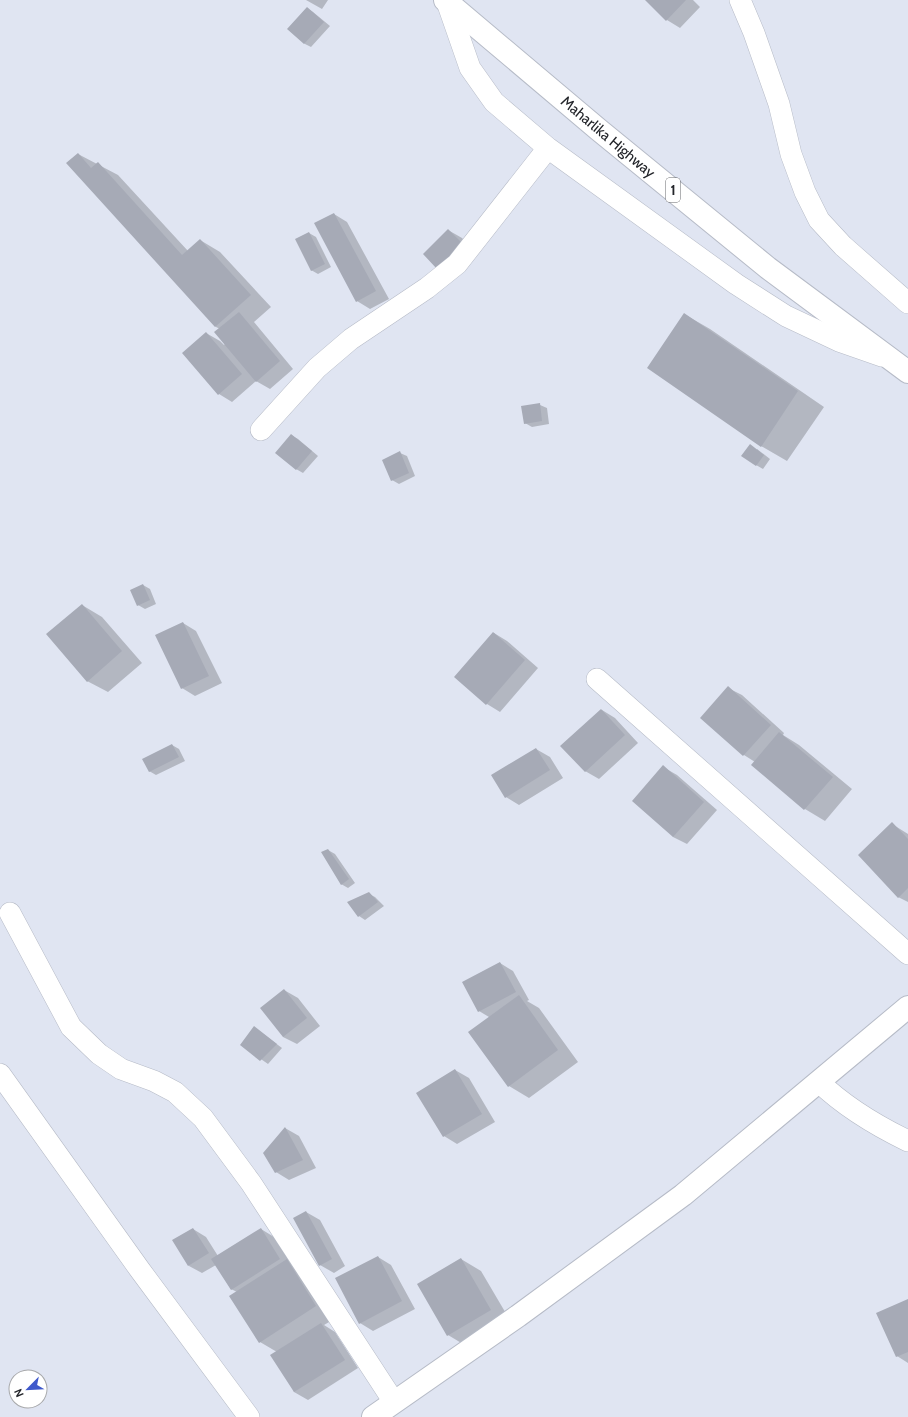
<svg xmlns="http://www.w3.org/2000/svg" width="908" height="1417" font-family="Cabin,sans-serif">
  <rect width="100%" height="100%" fill="#e0e5f2"/>
  <path fill="#0003" d="M 306,0 L 328,0 L 322,9 Z
    M 646,0 L 693,0 L 700,7 L 680,28 L 667,20 Z
    M 307,8 L 313,12 L 330,26 L 311,47 L 305,44 L 288,29 Z
    M 78,154 L 118,175 L 188,251 L 200,240 L 220,252 L 271,307 L 254,322 L 293,369 L 270,389 L 256,381 L 232,402 L 219,394 L 206,333 L 220,341 L 224,345 L 225,344 L 220,329 L 216,327 L 68,163 Z
    M 334,214 L 347,222 L 389,299 L 370,309 L 357,301 Z
    M 448,230 L 462,238 L 475,251 L 438,268 Z
    M 309,233 L 316,237 L 331,267 L 318,274 L 311,270 Z
    M 684,314 L 710,329 L 824,407 L 787,461 L 761,446 Z
    M 540,405 L 547,408 L 549,424 L 532,427 L 525,423 Z
    M 291,435 L 298,439 L 318,456 L 303,473 L 296,469 Z
    M 757,449 L 770,459 L 763,469 L 756,465 Z
    M 400,453 L 407,456 L 415,476 L 399,484 L 392,480 Z
    M 143,585 L 150,589 L 156,604 L 145,609 L 138,605 Z
    M 82,605 L 102,617 L 142,663 L 108,692 L 87,681 Z
    M 183,623 L 196,631 L 222,683 L 195,696 L 182,688 Z
    M 494,633 L 507,641 L 538,668 L 500,712 L 487,704 L 455,677 Z
    M 728,688 L 742,695 L 784,733 L 783,735 L 799,745 L 852,789 L 825,821 L 805,809 L 752,765 L 755,762 L 744,755 L 702,718 Z
    M 602,710 L 615,718 L 638,743 L 599,779 L 585,771 Z
    M 172,745 L 179,749 L 185,761 L 156,775 L 149,771 Z
    M 536,749 L 550,757 L 563,778 L 519,805 L 506,797 Z
    M 663,767 L 677,775 L 717,810 L 687,844 L 673,837 Z
    M 892,824 L 908,834 L 908,902 L 898,897 Z
    M 328,850 L 335,854 L 355,883 L 348,888 L 341,884 Z
    M 369,894 L 375,897 L 384,906 L 365,920 L 359,916 Z
    M 500,963 L 513,971 L 529,1000 L 527,1001 L 539,1008 L 578,1062 L 529,1098 L 509,1086 L 489,1017 L 479,1011 Z
    M 284,990 L 298,998 L 320,1026 L 297,1044 L 283,1037 Z
    M 254,1027 L 282,1048 L 268,1064 L 241,1045 Z
    M 455,1070 L 469,1078 L 495,1122 L 457,1144 L 444,1136 Z
    M 285,1128 L 299,1136 L 316,1168 L 289,1180 L 276,1172 Z
    M 306,1212 L 320,1220 L 345,1266 L 334,1273 L 320,1265 Z
    M 193,1229 L 206,1237 L 218,1256 L 261,1229 L 274,1237 L 290,1262 L 307,1272 L 336,1318 L 324,1325 L 335,1332 L 358,1368 L 308,1400 L 294,1392 L 277,1352 L 260,1342 L 237,1292 L 231,1289 L 216,1265 L 202,1273 L 189,1266 Z
    M 378,1257 L 391,1265 L 415,1309 L 373,1331 L 360,1323 Z
    M 461,1259 L 481,1271 L 511,1322 L 468,1347 L 448,1335 Z
    M 908,1300 L 908,1363 L 897,1356 Z"/>
  <path fill="#a6aab6" d="M 645,0 L 686,0 L 666,21 Z
    M 307,7 L 324,22 L 304,44 L 287,29 Z
    M 78,153 L 91,168 L 98,162 L 182,255 L 200,239 L 251,295 L 215,327 L 66,163 Z
    M 334,213 L 376,291 L 356,302 L 314,223 Z
    M 448,229 L 462,243 L 437,269 L 423,254 Z
    M 309,232 L 325,264 L 311,271 L 295,239 Z
    M 239,312 L 280,361 L 256,382 L 214,332 Z
    M 684,313 L 798,391 L 761,447 L 647,368 Z
    M 206,332 L 242,374 L 218,395 L 182,353 Z
    M 540,403 L 542,421 L 524,424 L 521,406 Z
    M 291,434 L 312,451 L 296,470 L 275,453 Z
    M 750,444 L 764,455 L 756,466 L 741,456 Z
    M 400,451 L 409,473 L 391,481 L 382,460 Z
    M 143,584 L 150,600 L 137,606 L 130,590 Z
    M 82,604 L 122,651 L 87,682 L 46,634 Z
    M 183,622 L 209,676 L 181,689 L 155,635 Z
    M 493,632 L 525,660 L 486,705 L 454,677 Z
    M 728,686 L 771,725 L 743,756 L 700,718 Z
    M 601,709 L 625,735 L 585,772 L 560,746 Z
    M 779,732 L 833,777 L 804,810 L 751,765 Z
    M 172,744 L 179,757 L 149,772 L 142,759 Z
    M 536,748 L 550,770 L 505,798 L 491,775 Z
    M 663,765 L 704,802 L 673,837 L 632,801 Z
    M 892,822 L 908,839 L 908,888 L 898,898 L 858,855 Z
    M 328,849 L 349,879 L 341,885 L 321,852 Z
    M 369,892 L 378,902 L 358,917 L 347,902 Z
    M 500,962 L 516,992 L 478,1012 L 462,982 Z
    M 284,989 L 307,1018 L 283,1037 L 260,1008 Z
    M 519,995 L 558,1050 L 508,1087 L 468,1032 Z
    M 254,1026 L 277,1044 L 260,1061 L 240,1045 Z
    M 455,1069 L 482,1114 L 443,1137 L 416,1093 Z
    M 285,1127 L 303,1160 L 275,1173 L 263,1153 Z
    M 306,1211 L 332,1259 L 319,1266 L 293,1218 Z
    M 193,1228 L 209,1253 L 188,1266 L 172,1240 Z
    M 261,1228 L 280,1259 L 231,1290 L 211,1259 Z
    M 378,1256 L 402,1301 L 359,1324 L 335,1278 Z
    M 461,1258 L 491,1310 L 447,1336 L 417,1284 Z
    M 287,1259 L 316,1306 L 259,1343 L 229,1296 Z
    M 908,1299 L 908,1352 L 896,1357 L 876,1313 Z
    M 321,1323 L 345,1360 L 294,1392 L 270,1355 Z"/>
  <g fill="none" stroke-linecap="round" stroke-linejoin="round">
    <defs>
      <path id="street" d="M 740,0 L 754,33 L 779,104 L 791,154 L 805,192 L 819,220 L 843,246 L 908,303
        M 548,148 L 736,284 L 786,316 L 839,341 L 882,356
        M 261,430 L 317,368 L 351,339 L 427,288 L 457,264 L 548,148 L 494,102 L 470,68 L 447,2
        M 597,679 L 908,954
        M 10,913 L 71,1027 L 99,1054 L 121,1069 L 154,1081 L 175,1092 L 203,1118 L 251,1183 L 394,1402
        M 0,1074 L 140,1270 L 249,1417
        M 819,1082 C 845,1107 875,1125 908,1141"/>
      <path id="secondary" d="M 373,1417 L 518,1316 L 683,1195 L 908,1007"/>
      <path id="highway" d="M 445,0 L 599,130 L 768,268 L 908,372"/>
    </defs>
    <use href="#street" stroke="#b6bbc7" stroke-width="22"/>
    <use href="#secondary" stroke="#b6bbc7" stroke-width="24"/>
    <use href="#highway" stroke="#b6bbc7" stroke-width="24"/>
    <use href="#street" stroke="#fff" stroke-width="21"/>
    <use href="#secondary" stroke="#fff" stroke-width="22"/>
    <use href="#highway" stroke="#fff" stroke-width="22"/>
  </g>
  <g text-anchor="middle" dominant-baseline="central" stroke-width="3.5" stroke-linejoin="round" paint-order="stroke">
    <rect fill="#fff" stroke="#65666a" stroke-width="1" x="666" y="178" width="14" height="24" rx="3"/>
    <g font-size="14" font-weight="bold" fill="#23252a">
      <text x="673" y="190">1</text>
    </g>
    <g font-size="15" fill="#23252a" stroke="#fff">
      <text transform="translate(608 137) rotate(40)">Maharlika Highway</text>
    </g>
  </g>
  <g transform="translate(28 1389) rotate(246)"><circle r="19" fill="#ffffff" stroke="#a7a8aa"/>
  <path d="M0-3L7 15L0 10L-7 15Z" fill="#3f59cb"/>
  <text y="-6" font-size="11" font-weight="bold" text-anchor="middle" fill="#23252a">N</text>
  </g>
</svg>
